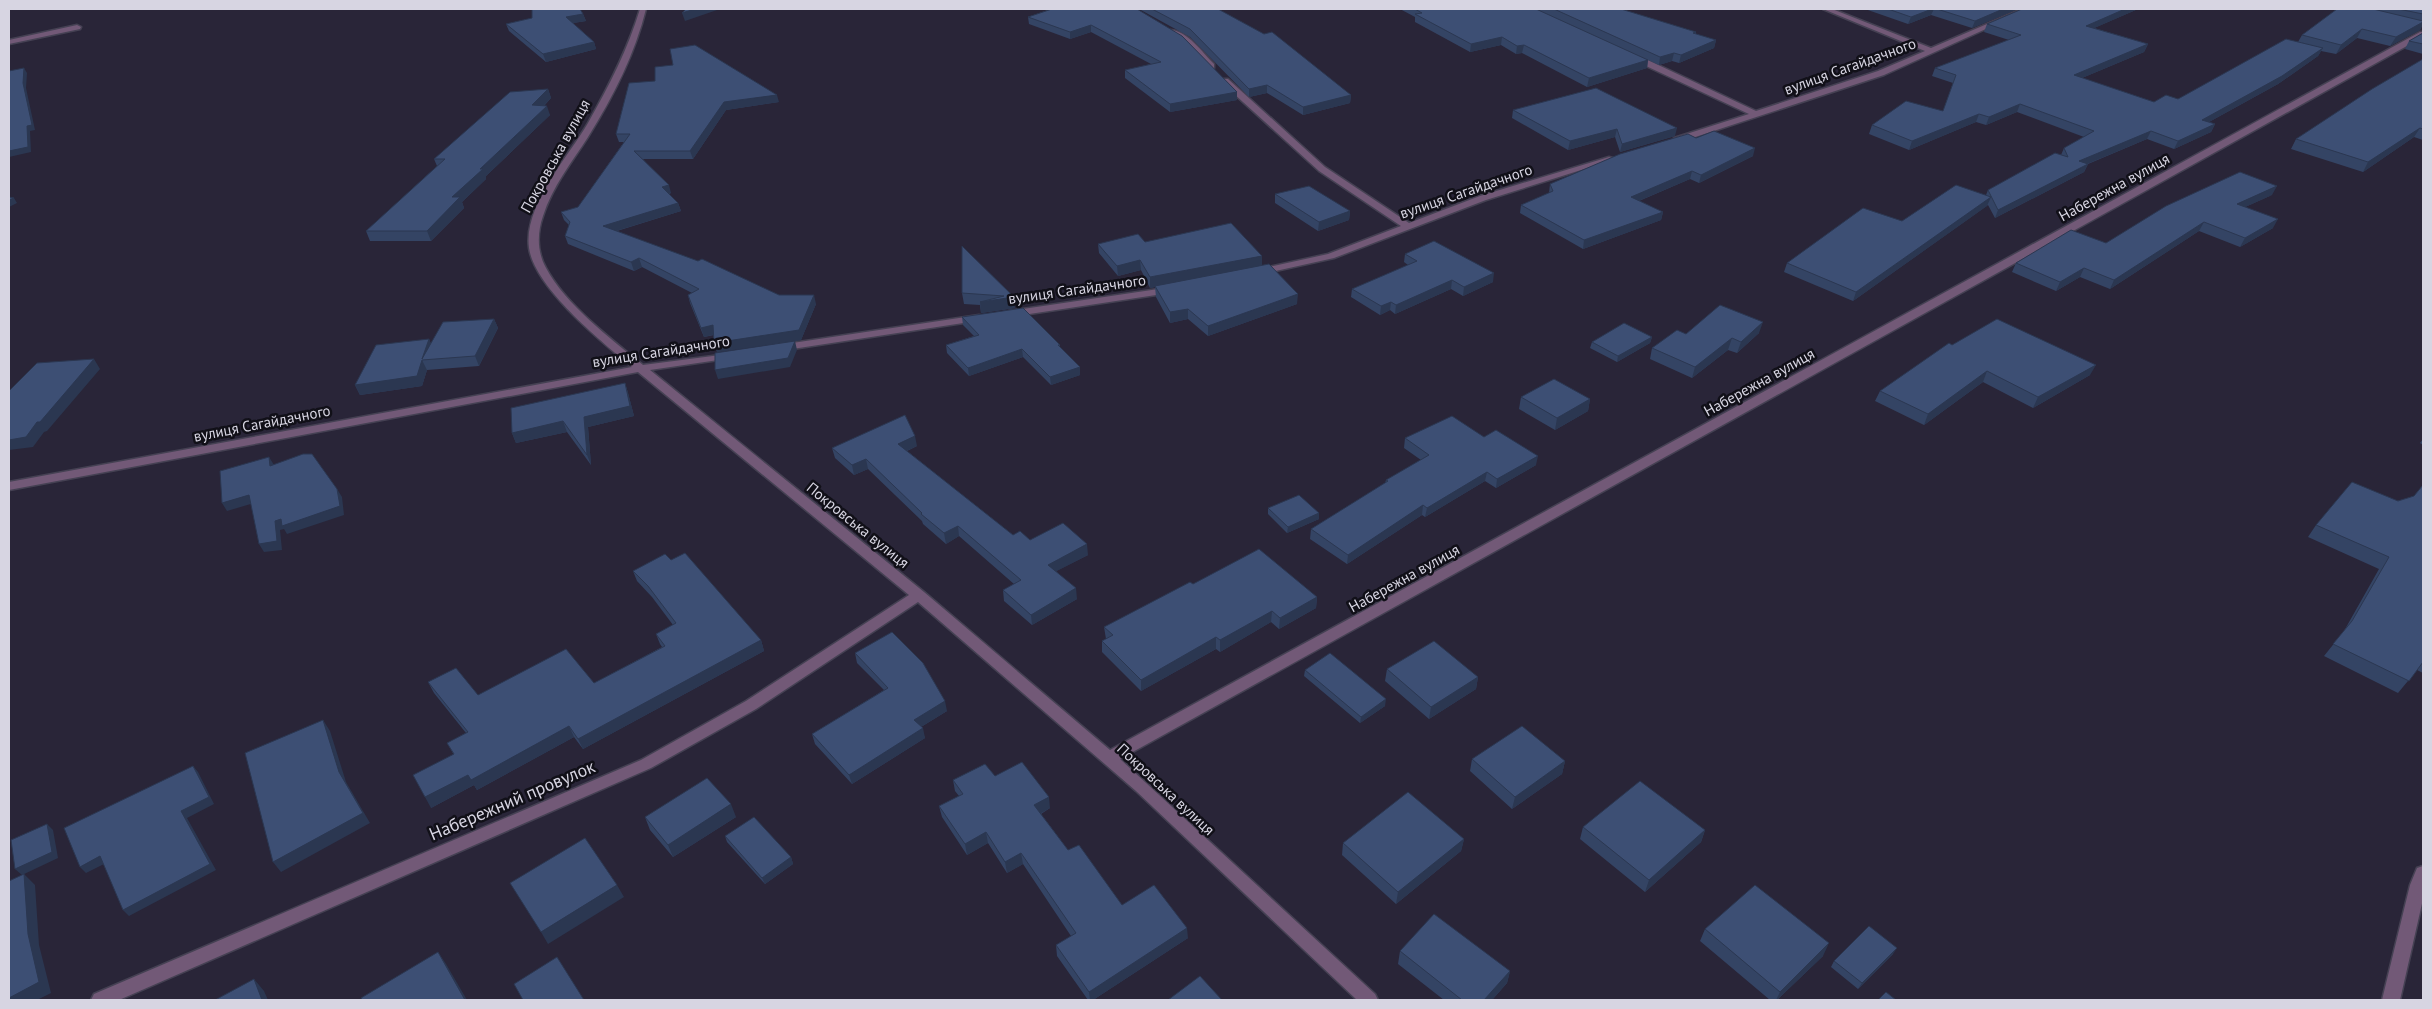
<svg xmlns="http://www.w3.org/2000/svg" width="2432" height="1009" font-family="'PT Sans',sans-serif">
  <rect width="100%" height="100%" fill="#292538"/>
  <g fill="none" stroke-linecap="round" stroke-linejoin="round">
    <defs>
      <path id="minor" d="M 640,9 L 646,9 C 635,54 613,97 588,137 C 572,162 552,187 543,216 C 537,233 537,252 546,268 C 566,305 610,338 643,365 L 736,353 L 737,355 L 736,357 L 732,358 L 650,370 L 924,592 L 1110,750 L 2420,32 L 2423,32 L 2423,37 L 1120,759 L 1375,994 L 1378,1000 L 1357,1000 L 1136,791 L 918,602 L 756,709 L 651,768 L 119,1000 L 91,1000 L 94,994 L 641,760 L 746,701 L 909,595 L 638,372 L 9,490 L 9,482 L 632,367 C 601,341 535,288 529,248 C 523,206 569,156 588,123 C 609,86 628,49 640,9 Z
        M 1823,9 L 1832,9 L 1931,48 L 2022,9 L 2030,9 L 1884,75 L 1680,142 L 1674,142 L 1674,138 L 1749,114 L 1631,59 L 1631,55 L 1637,55 L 1756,111 L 1878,71 L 1925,51 Z
        M 77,25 L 81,27 L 80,29 L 9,44 L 9,40 Z
        M 1169,30 C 1186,29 1203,53 1214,64 L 1214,68 L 1208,68 L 1183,42 L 1169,34 Z
        M 1222,79 L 1228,79 L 1325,167 L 1409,223 L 1480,196 L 1609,157 L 1616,159 L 1486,200 L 1334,258 L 1258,275 L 1255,274 L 1255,270 L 1328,254 L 1401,226 L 1319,171 L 1222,83 Z
        M 1172,287 L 1177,290 L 1176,292 L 1009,317 L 1004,314 L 1009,311 Z
        M 979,315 L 983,316 L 983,320 L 779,351 L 774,348 L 779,345 Z
        M 2423,866 L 2423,899 L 2400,1000 L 2382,1000 L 2410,885 L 2417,868 Z"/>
    </defs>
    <use href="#minor" stroke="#454153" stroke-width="3"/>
    <use href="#minor" fill="#725977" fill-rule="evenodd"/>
  </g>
  <path fill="#344464" d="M 532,9 L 585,9 L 580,9 L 583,14 L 586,21 L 573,23 L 594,42 L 596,49 L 546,62 L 509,31 L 506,24 L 532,18 Z
    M 1047,9 L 1137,9 L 1237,92 L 1237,100 L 1170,112 L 1125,78 L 1125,70 L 1151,64 L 1091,32 L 1070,39 L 1029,24 L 1028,17 L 1048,10 Z
    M 1139,9 L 1218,9 L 1351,95 L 1350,103 L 1303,115 L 1267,93 L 1249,97 L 1190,37 Z
    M 1400,9 L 1621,9 L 1696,32 L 1696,34 L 1716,40 L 1714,48 L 1679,63 L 1672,61 L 1659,65 L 1582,30 L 1648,60 L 1647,68 L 1587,87 L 1522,53 L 1516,54 L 1501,45 L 1470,52 L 1415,22 L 1415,17 Z
    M 1865,9 L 2018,9 L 1972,28 L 1931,15 L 1908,24 Z
    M 2022,9 L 2138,9 L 2094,28 L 2148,44 L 2144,52 L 2082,78 L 2154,102 L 2178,99 L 2298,42 L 2302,35 L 2337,9 L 2423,9 L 2423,24 L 2420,30 L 2390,46 L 2357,38 L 2336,54 L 2321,51 L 2318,56 L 2278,84 L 2209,122 L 2215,124 L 2211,132 L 2174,149 L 2147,139 L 2088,164 L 2084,172 L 1995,218 L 1988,205 L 1853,301 L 1784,272 L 1787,263 L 1902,221 L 1986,195 L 1988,190 L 2061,155 L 2064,148 L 2084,137 L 2017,112 L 1986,125 L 1976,122 L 1909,150 L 1869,134 L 1872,125 L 1943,111 L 1953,83 L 1932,76 L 1935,68 L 2009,40 L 1984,32 L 1987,24 Z
    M 2423,33 L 2423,54 L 2405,49 L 2409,41 Z
    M 2423,59 L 2423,140 L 2414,137 L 2363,172 L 2291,149 L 2296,139 Z
    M 629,83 L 779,102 L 726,110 L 693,159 L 643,159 L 671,193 L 669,194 L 678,203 L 681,211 L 617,231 L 779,295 L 816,304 L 801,340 L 717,352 L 714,343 L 714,335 L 704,337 L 690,303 L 688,295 L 692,293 L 642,267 L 634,271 L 568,244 L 565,236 L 569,225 L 564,220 L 561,212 L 578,207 L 624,142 L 619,142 L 616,134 Z
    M 548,89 L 551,98 L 544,106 L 550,115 L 486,176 L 486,179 L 462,202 L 464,208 L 431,241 L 370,241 L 366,231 L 437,166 L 434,159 Z
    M 1513,110 L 1675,136 L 1620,152 L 1615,137 L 1568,150 L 1512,118 Z
    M 1696,138 L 1753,156 L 1699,183 L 1690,179 L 1639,201 L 1663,212 L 1661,220 L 1583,249 L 1520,213 L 1521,205 L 1549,193 L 1550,184 Z
    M 1275,194 L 1350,211 L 1349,220 L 1318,231 L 1275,203 Z
    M 2272,195 L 2245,207 L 2273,228 L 2240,247 L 2199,231 L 2110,289 L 2080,277 L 2056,291 L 2012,272 L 2016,263 L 2106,243 Z
    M 1145,242 L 1262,265 L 1297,304 L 1208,336 L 1188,319 L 1170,323 L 1156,297 L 1155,287 L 1150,288 L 1141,270 L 1118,276 L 1099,253 L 1098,244 Z
    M 962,246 L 1015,308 L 981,313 L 980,305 L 964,304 L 962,293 Z
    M 1405,254 L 1493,282 L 1463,296 L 1451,289 L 1395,314 L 1390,310 L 1380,315 L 1351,297 L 1352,289 L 1408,265 L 1404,262 Z
    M 962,317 L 1060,345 L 1060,348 L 1080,367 L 1080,375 L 1051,385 L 1023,357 L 969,376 L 947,353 L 946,345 L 974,336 L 963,325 Z
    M 494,319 L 498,328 L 479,366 L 427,370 L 422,386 L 360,395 L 355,385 L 429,339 L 431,344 Z
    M 1759,333 L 1737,353 L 1728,350 L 1692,378 L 1650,359 L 1652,348 L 1686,334 Z
    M 1652,337 L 1650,343 L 1617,362 L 1590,348 L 1592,342 Z
    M 1952,345 L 2090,375 L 2033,408 L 1983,382 L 1924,425 L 1875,401 L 1880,391 Z
    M 625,383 L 628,393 L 634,416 L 588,427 L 591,465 L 567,432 L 516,443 L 512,433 Z
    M 1521,397 L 1590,399 L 1588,411 L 1555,430 L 1519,409 Z
    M 1484,437 L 1536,465 L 1496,488 L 1485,481 L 1425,517 L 1422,515 L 1347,564 L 1310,539 L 1311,529 L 1385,483 L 1386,480 L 1421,460 L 1404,448 L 1405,438 Z
    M 2423,439 L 2423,445 L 2420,443 Z
    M 917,446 L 907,451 L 1013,535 L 1030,540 L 1088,555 L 1056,571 L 1077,599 L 1032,625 L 1004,601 L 1003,590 L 1014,584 L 959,536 L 946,544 L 923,524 L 922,521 L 868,469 L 854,475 L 835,458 L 832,448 Z
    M 2423,485 L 2423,673 L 2417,670 L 2398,693 L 2324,656 L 2344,631 L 2379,569 L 2308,537 L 2316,525 L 2414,496 Z
    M 1268,508 L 1319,513 L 1319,519 L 1287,533 L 1268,514 Z
    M 633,571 L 761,640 L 764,651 L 583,749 L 574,737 L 477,790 L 474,785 L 431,808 L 454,755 L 447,743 L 466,733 L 434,693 L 428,682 L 478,695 L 594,683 L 662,647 L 660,644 L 656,634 L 673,625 L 652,597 L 637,581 Z
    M 1193,584 L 1317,597 L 1316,608 L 1279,629 L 1271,622 L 1220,652 L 1216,649 L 1141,691 L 1102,652 L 1102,641 L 1106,639 L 1104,627 Z
    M 855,653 L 947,711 L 921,727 L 925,738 L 852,784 L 815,744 L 812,734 L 884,690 L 857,663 Z
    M 1387,669 L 1478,677 L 1476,689 L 1429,719 L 1385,681 Z
    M 1305,670 L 1385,706 L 1360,723 L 1304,676 Z
    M 1472,759 L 1565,761 L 1562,774 L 1512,809 L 1470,771 Z
    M 995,776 L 1050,808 L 1041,814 L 1068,850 L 1122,905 L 1188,938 L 1093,1000 L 1088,1000 L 1057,956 L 1056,945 L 1071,936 L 1023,864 L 1007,873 L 988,843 L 967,855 L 942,817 L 939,806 L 959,796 L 955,791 L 953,780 Z
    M 645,817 L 736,817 L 673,857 L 650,830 Z
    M 1583,827 L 1705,830 L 1701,842 L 1645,892 L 1580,839 Z
    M 725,836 L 791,857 L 793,864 L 765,884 L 727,842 Z
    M 1464,839 L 1461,851 L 1396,904 L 1342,855 L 1343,843 Z
    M 1705,929 L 1823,956 L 1777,1000 L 1770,1000 L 1700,941 Z
    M 1400,951 L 1510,971 L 1507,983 L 1492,1000 L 1444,1000 L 1398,964 Z
    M 1893,954 L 1858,989 L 1831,967 L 1834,961 Z"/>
  <path fill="#2b3751" d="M 695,9 L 720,9 L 685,21 L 682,13 Z
    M 1932,9 L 1934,9 L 1931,15 L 1908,24 L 1911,17 Z
    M 2003,9 L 2018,9 L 1972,28 L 1975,21 Z
    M 2125,9 L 2138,9 L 2083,33 L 2086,26 Z
    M 583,14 L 586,21 L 568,24 L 566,17 Z
    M 2423,22 L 2423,24 L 2420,30 L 2390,46 L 2396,37 Z
    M 1091,25 L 1091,32 L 1070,39 L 1070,32 Z
    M 2362,29 L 2357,38 L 2336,54 L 2341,45 Z
    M 1502,37 L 1501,45 L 1470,52 L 1471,44 Z
    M 1716,40 L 1714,48 L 1679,63 L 1681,55 Z
    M 594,42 L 596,49 L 546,62 L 543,54 Z
    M 2148,44 L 2144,52 L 2070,83 L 2074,75 Z
    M 1524,45 L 1522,53 L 1516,54 L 1517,46 Z
    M 2323,48 L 2318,56 L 2278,84 L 2198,128 L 2202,120 Z
    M 1674,53 L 1672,61 L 1659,65 L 1660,57 Z
    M 1648,60 L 1647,68 L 1587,87 L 1589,78 Z
    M 24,68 L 27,73 L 26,88 L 35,130 L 30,131 L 31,152 L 9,157 L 9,151 L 23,83 Z
    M 1267,85 L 1267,93 L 1249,97 L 1249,89 Z
    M 548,89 L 551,98 L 535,115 L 532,105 Z
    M 1237,92 L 1237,100 L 1170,112 L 1170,104 Z
    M 777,95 L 779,102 L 726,110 L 693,159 L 690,151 L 724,102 Z
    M 1351,95 L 1350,103 L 1303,115 L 1303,107 Z
    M 2020,104 L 2017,112 L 1986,125 L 1989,117 Z
    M 547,106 L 550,115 L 486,176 L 486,179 L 462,202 L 464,208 L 431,241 L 427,231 L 452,197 L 480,169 Z
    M 1979,114 L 1976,122 L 1909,150 L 1912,141 Z
    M 2215,124 L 2211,132 L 2174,149 L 2178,141 Z
    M 1677,128 L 1675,136 L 1620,152 L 1622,144 Z
    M 2420,128 L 2414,137 L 2363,172 L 2368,162 Z
    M 1617,129 L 1615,137 L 1568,150 L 1570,141 Z
    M 2151,131 L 2147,139 L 2075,169 L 2079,161 Z
    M 1755,148 L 1753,156 L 1699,183 L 1701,175 Z
    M 2088,164 L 2084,172 L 1995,218 L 1998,210 Z
    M 1692,171 L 1690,179 L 1629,205 L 1631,197 Z
    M 669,185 L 671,193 L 664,195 L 662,187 Z
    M 2277,186 L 2272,195 L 2232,213 L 2237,204 Z
    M 1991,197 L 1987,206 L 1853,301 L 1856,292 Z
    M 14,198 L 17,203 L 9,207 L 9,200 Z
    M 678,203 L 681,211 L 606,234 L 603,226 Z
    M 1350,211 L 1349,220 L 1318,231 L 1319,222 Z
    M 1663,212 L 1661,220 L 1583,249 L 1584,240 Z
    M 2278,219 L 2273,228 L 2240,247 L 2245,238 Z
    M 2204,222 L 2199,231 L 2110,289 L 2114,280 Z
    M 1262,256 L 1262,266 L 1150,288 L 1150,277 Z
    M 639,258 L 642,267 L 634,271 L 631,262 Z
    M 1140,260 L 1141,270 L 1118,276 L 1117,266 Z
    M 2084,268 L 2080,277 L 2056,291 L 2060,282 Z
    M 1494,273 L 1493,282 L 1463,296 L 1464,287 Z
    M 1452,280 L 1451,289 L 1395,314 L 1396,305 Z
    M 1298,294 L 1297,304 L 1208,336 L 1208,326 Z
    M 814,295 L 816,304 L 801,340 L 717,352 L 714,343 Z
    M 1014,297 L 1015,308 L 981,313 L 980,302 Z
    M 1391,302 L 1390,310 L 1380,315 L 1381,306 Z
    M 1188,309 L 1188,319 L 1170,323 L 1170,312 Z
    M 494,319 L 498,328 L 479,366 L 475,356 Z
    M 1763,322 L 1759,333 L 1737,353 L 1741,342 Z
    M 713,325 L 716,334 L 704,337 L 701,328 Z
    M 1652,337 L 1650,343 L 1617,362 L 1618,356 Z
    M 1732,338 L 1728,350 L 1692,378 L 1695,367 Z
    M 429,339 L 433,348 L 422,359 Z
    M 795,341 L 797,350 L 790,367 L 718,379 L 715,370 Z
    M 1022,349 L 1023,357 L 969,376 L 968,368 Z
    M 94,359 L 100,369 L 47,431 L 44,432 L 33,447 L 9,450 L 9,440 L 37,422 Z
    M 422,360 L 427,370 L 422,386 L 360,395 L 355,385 Z
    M 2096,365 L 2090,375 L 2033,408 L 2038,397 Z
    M 1080,367 L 1080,375 L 1051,385 L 1050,377 Z
    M 1987,371 L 1983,382 L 1924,425 L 1928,414 Z
    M 625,383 L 628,393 L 634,416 L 588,427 L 591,465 L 587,455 L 584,417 Z
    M 1590,399 L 1588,411 L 1555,430 L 1557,418 Z
    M 563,421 L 567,432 L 516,443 L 512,433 Z
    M 915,436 L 917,446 L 900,454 L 898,444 Z
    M 1538,456 L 1536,465 L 1496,488 L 1497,479 Z
    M 269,457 L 274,465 L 270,466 Z
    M 866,459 L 868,469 L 854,475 L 852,465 Z
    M 1487,472 L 1485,481 L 1425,517 L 1427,508 Z
    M 337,489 L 342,497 L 344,515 L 287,534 L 284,529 L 280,530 L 282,550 L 264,552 L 259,544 L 275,521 Z
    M 249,495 L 254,503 L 227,511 L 222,503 Z
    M 1423,505 L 1422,515 L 1347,564 L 1348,555 Z
    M 1319,513 L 1319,519 L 1287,533 L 1288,527 Z
    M 958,526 L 959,536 L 946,544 L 944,533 Z
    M 1087,544 L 1088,555 L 1049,575 L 1048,565 Z
    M 1076,588 L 1077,599 L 1032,625 L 1031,615 Z
    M 1317,597 L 1316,608 L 1279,629 L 1280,618 Z
    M 1272,611 L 1271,622 L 1220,652 L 1220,640 Z
    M 1216,637 L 1216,649 L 1141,691 L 1141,680 Z
    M 761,640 L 764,651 L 583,749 L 578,739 Z
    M 1478,677 L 1476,689 L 1429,719 L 1431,707 Z
    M 1386,699 L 1385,706 L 1360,723 L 1361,717 Z
    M 945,701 L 947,711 L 916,730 L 914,720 Z
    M 323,720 L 330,731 L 346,782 L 370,823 L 281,872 L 273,862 L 339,772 Z
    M 569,726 L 574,737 L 477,790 L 471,780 Z
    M 923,728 L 925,738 L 852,784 L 849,775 Z
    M 1565,761 L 1562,774 L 1512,809 L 1515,797 Z
    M 193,766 L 198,772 L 214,804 L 187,818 L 216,870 L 129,916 L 123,910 L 181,811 Z
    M 468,775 L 474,785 L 431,808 L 425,797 Z
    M 1049,797 L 1050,808 L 1036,816 L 1034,805 Z
    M 731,804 L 736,817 L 673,857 L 668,845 Z
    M 47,824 L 53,830 L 58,858 L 22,875 L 15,869 Z
    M 1705,830 L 1701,842 L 1645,892 L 1649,880 Z
    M 986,832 L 988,843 L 967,855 L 965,844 Z
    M 1464,839 L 1461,851 L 1396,904 L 1398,892 Z
    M 1021,853 L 1023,864 L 1007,873 L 1005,862 Z
    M 100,856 L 106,863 L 86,873 L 80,867 Z
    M 791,857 L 793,864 L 765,884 L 762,878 Z
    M 24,874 L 35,885 L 39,945 L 51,993 L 37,1000 L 9,1000 Z
    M 617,885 L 624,897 L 548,944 L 541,932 Z
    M 1187,928 L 1188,938 L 1093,1000 L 1090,1000 L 1089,992 Z
    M 1829,943 L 1823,956 L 1777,1000 L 1776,1000 L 1780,992 Z
    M 1897,948 L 1893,954 L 1858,989 L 1862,983 Z
    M 438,952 L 446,964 L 467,1000 L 465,1000 Z
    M 1510,971 L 1507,983 L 1492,1000 L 1484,1000 Z
    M 254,979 L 264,991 L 268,1000 L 262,1000 Z"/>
  <path fill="#3d4f74" stroke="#2b3751" d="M 532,9 L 580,9 L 583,14 L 566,17 L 594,42 L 543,54 L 506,24 L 532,18 Z
    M 686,9 L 695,9 L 682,13 Z
    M 1052,9 L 1137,9 L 1182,36 L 1237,92 L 1170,104 L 1125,70 L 1161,62 L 1091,25 L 1070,32 L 1028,17 Z
    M 1152,9 L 1218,9 L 1264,34 L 1272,32 L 1351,95 L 1303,107 L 1267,85 L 1249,89 L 1190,29 Z
    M 1415,9 L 1536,9 L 1648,60 L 1589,78 L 1524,45 L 1517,46 L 1502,37 L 1471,44 L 1415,14 L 1422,13 Z
    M 1554,9 L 1621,9 L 1696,32 L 1693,33 L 1716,40 L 1681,55 L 1674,53 L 1660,57 Z
    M 1888,9 L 1932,9 L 1911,17 Z
    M 1937,9 L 2003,9 L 1975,21 Z
    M 2022,9 L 2125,9 L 2086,26 L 2148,44 L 2074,75 L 2154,102 L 2166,95 L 2178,99 L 2286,39 L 2323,48 L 2282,76 L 2202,120 L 2215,124 L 2178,141 L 2151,131 L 2079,161 L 2088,164 L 1998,210 L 1988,190 L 2055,153 L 2068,157 L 2064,148 L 2094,131 L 2020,104 L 1989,117 L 1979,114 L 1912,141 L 1872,125 L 1906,101 L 1943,111 L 1956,75 L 1935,68 L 2021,35 L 1987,24 Z
    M 2337,9 L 2373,9 L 2423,21 L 2423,22 L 2396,37 L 2362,29 L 2341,45 L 2302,35 Z
    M 2398,9 L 2423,9 L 2423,14 Z
    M 2423,33 L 2423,44 L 2409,41 Z
    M 695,45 L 777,95 L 724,102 L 690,151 L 634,151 L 669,185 L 662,187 L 678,203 L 603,226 L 698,261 L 702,259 L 779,295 L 814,295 L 799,330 L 714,343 L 713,325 L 701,328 L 688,295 L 699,289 L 639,258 L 631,262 L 565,236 L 570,222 L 561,212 L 578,207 L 630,134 L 616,134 L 629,83 L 655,81 L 655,67 L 673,65 L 670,49 Z
    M 2423,59 L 2423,129 L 2420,128 L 2368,162 L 2296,139 L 2372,89 Z
    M 24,68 L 23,83 L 32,125 L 27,126 L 28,147 L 9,151 L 9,71 Z
    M 1596,88 L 1677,128 L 1622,144 L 1617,129 L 1570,141 L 1513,110 Z
    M 548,89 L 532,105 L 547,106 L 480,169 L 483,169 L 452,197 L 460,197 L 427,231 L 366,231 L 445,159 L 434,159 L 510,92 Z
    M 1714,131 L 1755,148 L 1701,175 L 1692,171 L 1631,197 L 1663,212 L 1584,240 L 1521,205 L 1553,191 L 1550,184 L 1620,154 L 1688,134 L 1696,138 Z
    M 2240,172 L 2277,186 L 2237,204 L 2278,219 L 2245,238 L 2204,222 L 2114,280 L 2084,268 L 2060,282 L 2016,263 L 2071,230 L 2106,243 L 2166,206 Z
    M 1956,185 L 1991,197 L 1856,292 L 1787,263 L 1863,208 L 1902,221 Z
    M 1309,186 L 1350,211 L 1319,222 L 1275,194 Z
    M 9,197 L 14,198 L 9,200 Z
    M 1231,223 L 1262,256 L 1150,277 L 1140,260 L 1117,266 L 1098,244 L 1138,234 L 1145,242 Z
    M 1434,241 L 1494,273 L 1464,287 L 1452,280 L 1396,305 L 1391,302 L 1381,306 L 1352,289 L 1417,261 L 1405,254 Z
    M 962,246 L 1014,297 L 980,302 L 1004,296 L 962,293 Z
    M 1269,264 L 1298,294 L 1208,326 L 1188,309 L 1170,312 L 1155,286 Z
    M 1720,305 L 1763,322 L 1741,342 L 1732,338 L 1695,367 L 1652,348 L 1677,330 L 1686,334 Z
    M 1023,308 L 1060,345 L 1058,345 L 1080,367 L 1050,377 L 1022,349 L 968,368 L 946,345 L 979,335 L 962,317 Z
    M 494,319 L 475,356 L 422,360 L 417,376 L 355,385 L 376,345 L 429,339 L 422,359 L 443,322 Z
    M 1997,319 L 2096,365 L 2038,397 L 1987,371 L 1928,414 L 1880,391 L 1949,343 L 1952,345 Z
    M 1624,323 L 1652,337 L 1618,356 L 1592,342 Z
    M 795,341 L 788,358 L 715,370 L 715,353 Z
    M 94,359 L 40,422 L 37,422 L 26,437 L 9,440 L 9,391 L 37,363 Z
    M 1554,379 L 1590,399 L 1557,418 L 1521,397 Z
    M 625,383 L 630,406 L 584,417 L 587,455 L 563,421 L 512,433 L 511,408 Z
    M 905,415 L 915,436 L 898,444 L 1013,535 L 1020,531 L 1030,540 L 1063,523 L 1087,544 L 1048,565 L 1076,588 L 1031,615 L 1003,590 L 1021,580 L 958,526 L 944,533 L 921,514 L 922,513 L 866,459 L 852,465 L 832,448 Z
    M 1452,416 L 1484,437 L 1496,430 L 1538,456 L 1497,479 L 1487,472 L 1427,508 L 1423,505 L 1348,555 L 1311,529 L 1388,481 L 1386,480 L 1429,455 L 1405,438 Z
    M 303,454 L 312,454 L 337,489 L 340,506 L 282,526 L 281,519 L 275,521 L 277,541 L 259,544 L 249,495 L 222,503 L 220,471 L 269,457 L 270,466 Z
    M 2352,482 L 2398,501 L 2414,496 L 2423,485 L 2423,662 L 2409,681 L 2333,644 L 2352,621 L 2389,557 L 2316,525 Z
    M 1299,495 L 1319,513 L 1288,527 L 1268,508 Z
    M 1259,549 L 1317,597 L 1280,618 L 1272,611 L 1220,640 L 1216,637 L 1141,680 L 1102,641 L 1113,635 L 1104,627 L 1190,582 L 1193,584 Z
    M 685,553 L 761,640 L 578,739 L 569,726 L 471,780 L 468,775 L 425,797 L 413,775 L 454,754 L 447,743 L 468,732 L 428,682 L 456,668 L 478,695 L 566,649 L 594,683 L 665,646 L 656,634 L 676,623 L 648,586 L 633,571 L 665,554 L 671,560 Z
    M 892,632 L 923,663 L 945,701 L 914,720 L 923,728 L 849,775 L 812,734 L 888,688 L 855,653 Z
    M 1434,641 L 1478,677 L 1431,707 L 1387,669 Z
    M 1330,653 L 1386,699 L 1361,717 L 1305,670 Z
    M 323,720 L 339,772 L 363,813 L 273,862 L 245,753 Z
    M 1522,726 L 1565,761 L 1515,797 L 1472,759 Z
    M 1022,762 L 1049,797 L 1034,805 L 1068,850 L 1079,845 L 1122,905 L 1154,885 L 1187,928 L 1089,992 L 1056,945 L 1076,933 L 1021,853 L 1005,862 L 986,832 L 965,844 L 939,806 L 963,794 L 953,780 L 985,764 L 995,776 Z
    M 193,766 L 209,797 L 181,811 L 210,864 L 123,910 L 100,856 L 80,867 L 64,828 Z
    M 707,778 L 731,804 L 668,845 L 645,817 Z
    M 1640,781 L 1705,830 L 1649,880 L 1583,827 Z
    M 1408,792 L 1464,839 L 1398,892 L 1343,843 Z
    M 754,817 L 791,857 L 762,878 L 725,836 Z
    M 47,824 L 52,852 L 15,869 L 11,840 Z
    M 585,838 L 617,885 L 541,932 L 510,883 Z
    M 24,874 L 28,934 L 39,982 L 9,998 L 9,881 Z
    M 1755,885 L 1829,943 L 1780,992 L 1705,929 Z
    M 1434,914 L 1510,971 L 1484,1000 L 1462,1000 L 1400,951 Z
    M 1869,926 L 1897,948 L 1862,983 L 1834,961 Z
    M 438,952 L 465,1000 L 362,1000 L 361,998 Z
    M 557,957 L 584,1000 L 523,1000 L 514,984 Z
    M 1200,976 L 1222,1000 L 1168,1000 Z
    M 254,979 L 262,1000 L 215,1000 Z
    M 1886,992 L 1896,1000 L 1878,1000 Z"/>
  <g text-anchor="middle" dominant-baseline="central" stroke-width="5" stroke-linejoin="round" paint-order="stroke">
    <g font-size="15" fill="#d7d5e2" stroke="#111018">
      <text transform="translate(1850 66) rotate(-20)">вулиця Сагайдачного</text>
      <text transform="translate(555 156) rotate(-61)">Покровська вулиця</text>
      <text transform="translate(2114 187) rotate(-29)">Набережна вулиця</text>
      <text transform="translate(1466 191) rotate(-19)">вулиця Сагайдачного</text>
      <text transform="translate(1077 289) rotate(-8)">вулиця Сагайдачного</text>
      <text transform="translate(661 351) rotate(-9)">вулиця Сагайдачного</text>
      <text transform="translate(1759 382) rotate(-29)">Набережна вулиця</text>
      <text transform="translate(262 423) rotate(-11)">вулиця Сагайдачного</text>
      <text transform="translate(858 525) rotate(39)">Покровська вулиця</text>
      <text transform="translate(1404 578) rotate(-29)">Набережна вулиця</text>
      <text transform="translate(1166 789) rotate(43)">Покровська вулиця</text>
    </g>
    <g font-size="18" fill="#d7d5e2" stroke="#111018">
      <text transform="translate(512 800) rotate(-23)">Набережний провулок</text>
    </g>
  </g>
  <rect width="2432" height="1009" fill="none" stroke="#d7d5e2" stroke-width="20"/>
</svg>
